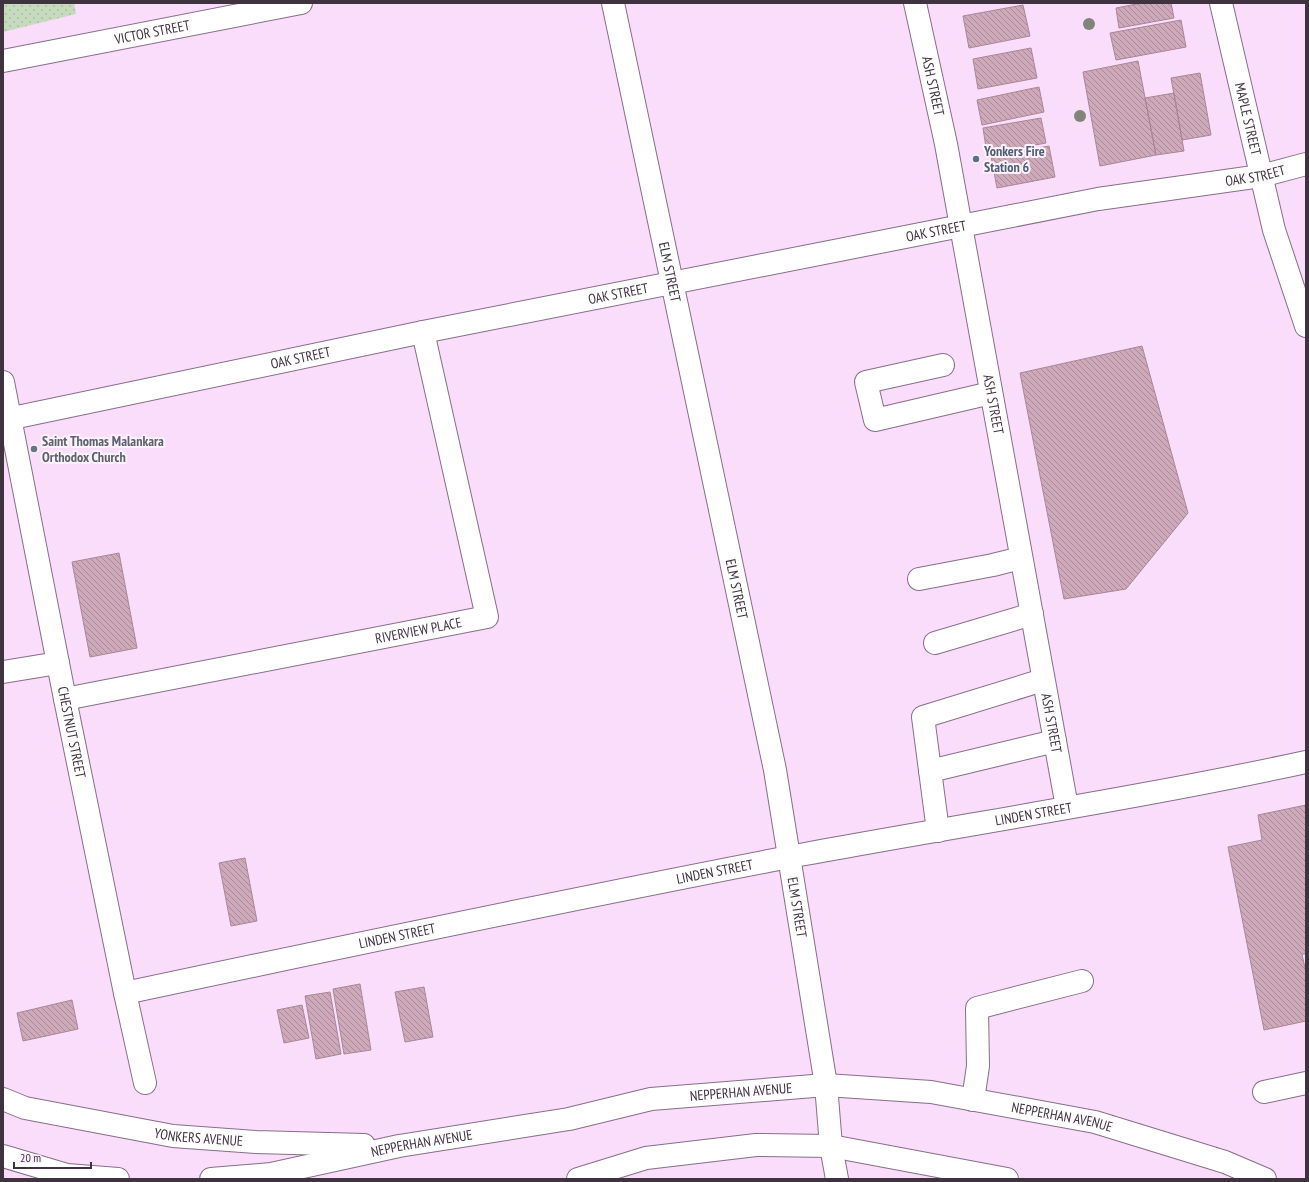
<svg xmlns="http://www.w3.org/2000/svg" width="1309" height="1182" font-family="'PT Sans Narrow',sans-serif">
  <defs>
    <pattern id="park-dots" width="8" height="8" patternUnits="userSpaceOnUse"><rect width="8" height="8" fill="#c6dbbe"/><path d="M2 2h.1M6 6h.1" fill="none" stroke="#abbca4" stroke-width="1.8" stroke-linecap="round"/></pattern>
    <pattern id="building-back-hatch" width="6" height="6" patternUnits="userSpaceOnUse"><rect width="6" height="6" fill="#cda9ba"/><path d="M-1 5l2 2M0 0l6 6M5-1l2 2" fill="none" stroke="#a88a99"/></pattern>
  </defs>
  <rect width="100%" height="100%" fill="#f9ddfa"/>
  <path fill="url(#park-dots)" d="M 3,3 L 74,3 L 76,14 L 3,32 Z"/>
  <path fill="url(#building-back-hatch)" stroke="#a98697" d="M 1142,3 L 1171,3 L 1174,18 L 1119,28 L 1116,8 Z
    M 1023,5 L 1030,36 L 969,48 L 963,16 Z
    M 1181,20 L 1186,47 L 1116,60 L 1110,33 Z
    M 1031,48 L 1037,78 L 978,89 L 973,59 Z
    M 1138,61 L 1156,155 L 1100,166 L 1083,72 Z
    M 1200,73 L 1211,135 L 1182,140 L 1171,78 Z
    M 1039,87 L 1044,112 L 982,125 L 977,100 Z
    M 1174,93 L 1184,151 L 1156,155 L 1145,98 Z
    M 1041,118 L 1046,143 L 987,154 L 983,128 Z
    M 1049,146 L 1055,177 L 997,188 L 991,156 Z
    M 1142,346 L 1188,513 L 1126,589 L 1064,599 L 1020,373 Z
    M 119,553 L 137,648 L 90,657 L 72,562 Z
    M 1306,805 L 1306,954 L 1302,954 L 1306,973 L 1306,1021 L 1264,1030 L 1228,847 L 1262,840 L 1258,815 Z
    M 245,858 L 257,921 L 231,926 L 219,863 Z
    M 360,984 L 371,1050 L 344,1054 L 333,989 Z
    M 424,987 L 433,1037 L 405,1042 L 395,992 Z
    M 330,992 L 341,1054 L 316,1059 L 305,996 Z
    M 72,1000 L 78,1029 L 23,1041 L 17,1013 Z
    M 302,1005 L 309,1038 L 284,1043 L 277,1010 Z"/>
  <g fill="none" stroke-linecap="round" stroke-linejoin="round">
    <defs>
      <g id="minor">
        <path id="s1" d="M 613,3 L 775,770 L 826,1085 L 831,1146 L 837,1179"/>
        <path id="s2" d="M 915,3 L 946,144 L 1067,807"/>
        <path id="s3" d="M 1221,3 L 1274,230 L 1306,326"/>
        <path id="s4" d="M 3,61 L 301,3"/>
        <path d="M 943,365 L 866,382 L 875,420 L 991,393"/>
        <path id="s5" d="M 3,382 L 65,699 L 125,993 L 145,1083"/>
        <path id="s6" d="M 3,420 L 423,332 L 961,226 L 1098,199 L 1261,176 L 1306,164"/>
        <path d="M 919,579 L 993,565 L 1021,558"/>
        <path d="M 935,643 L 1032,614"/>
        <path d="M 3,672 L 58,663"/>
        <path id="s7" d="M 65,699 L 487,617 L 423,332"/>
        <path d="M 930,771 L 1055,741"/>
        <path d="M 938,831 L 923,717 L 1043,680"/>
        <path id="s8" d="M 125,993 C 346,946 567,900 789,857 C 961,825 1135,799 1306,762"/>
        <path d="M 1264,1092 L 1306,1083"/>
        <path d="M 973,1100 L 978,1066 L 977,1008 L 1082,981"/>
      </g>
      <g id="major">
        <path id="s9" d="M 3,1099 L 25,1108 L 173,1136 L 256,1142 L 364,1145"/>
        <path d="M 3,1156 L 67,1175 L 118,1179"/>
        <path id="s10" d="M 211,1179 L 271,1174 L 399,1146 L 569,1119 L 651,1099 L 826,1085 L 931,1092 L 1095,1122 L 1225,1162 L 1265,1179"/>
        <path d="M 578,1179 L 646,1158 L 756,1145 L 831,1146 L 1007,1179"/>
      </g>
    </defs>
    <use href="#minor" stroke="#876e89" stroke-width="24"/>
    <use href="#major" stroke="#876e89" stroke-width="24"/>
    <use href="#minor" stroke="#fff" stroke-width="22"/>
    <use href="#major" stroke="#fff" stroke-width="22"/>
  </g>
  <g fill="#818479">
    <circle cx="1089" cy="24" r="6"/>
    <circle cx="1080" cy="116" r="6"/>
  </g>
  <circle fill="#5c6f8a" stroke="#fcf1fd" stroke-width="1.5" cx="976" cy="159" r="4"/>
  <circle fill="#6b7280" stroke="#fcf1fd" stroke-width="1.5" cx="34" cy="449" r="4"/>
  <g text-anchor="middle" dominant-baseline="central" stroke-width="4" stroke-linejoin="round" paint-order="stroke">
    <g font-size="14" fill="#3e333e" stroke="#fcf1fd">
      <text stroke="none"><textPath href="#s4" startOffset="152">VICTOR STREET</textPath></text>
      <text stroke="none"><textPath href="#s2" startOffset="85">ASH STREET</textPath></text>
      <text stroke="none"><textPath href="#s3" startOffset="119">MAPLE STREET</textPath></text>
      <text stroke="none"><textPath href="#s6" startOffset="1276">OAK STREET</textPath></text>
      <text stroke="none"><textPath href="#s6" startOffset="952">OAK STREET</textPath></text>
      <text stroke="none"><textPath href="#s1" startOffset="275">ELM STREET</textPath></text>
      <text stroke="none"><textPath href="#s6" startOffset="628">OAK STREET</textPath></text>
      <text stroke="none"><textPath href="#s6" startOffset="304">OAK STREET</textPath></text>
      <text stroke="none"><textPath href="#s2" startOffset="409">ASH STREET</textPath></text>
      <text stroke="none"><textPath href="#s1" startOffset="599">ELM STREET</textPath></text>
      <text stroke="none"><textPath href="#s7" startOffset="360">RIVERVIEW PLACE</textPath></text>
      <text stroke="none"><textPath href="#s2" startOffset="733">ASH STREET</textPath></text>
      <text stroke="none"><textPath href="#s5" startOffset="357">CHESTNUT STREET</textPath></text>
      <text stroke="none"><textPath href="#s8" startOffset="926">LINDEN STREET</textPath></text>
      <text stroke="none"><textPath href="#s8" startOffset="602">LINDEN STREET</textPath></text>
      <text stroke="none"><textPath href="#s1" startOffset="923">ELM STREET</textPath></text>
      <text stroke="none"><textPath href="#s8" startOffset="278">LINDEN STREET</textPath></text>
      <text stroke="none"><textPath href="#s10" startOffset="538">NEPPERHAN AVENUE</textPath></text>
      <text stroke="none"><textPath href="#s10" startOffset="862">NEPPERHAN AVENUE</textPath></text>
      <text stroke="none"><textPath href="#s9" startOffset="200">YONKERS AVENUE</textPath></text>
      <text stroke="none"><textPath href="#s10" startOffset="214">NEPPERHAN AVENUE</textPath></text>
    </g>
    <g font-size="14" font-weight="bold" fill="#4e5e75" stroke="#fcf1fd" text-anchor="start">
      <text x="984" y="151">Yonkers Fire<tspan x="984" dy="16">Station 6</tspan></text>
    </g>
    <g font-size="14" font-weight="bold" fill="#5b616d" stroke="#fcf1fd" text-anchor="start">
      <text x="42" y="441">Saint Thomas Malankara<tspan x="42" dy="16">Orthodox Church</tspan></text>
    </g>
  </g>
  <rect width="1309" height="1182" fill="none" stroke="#3e333e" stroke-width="8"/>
  <path d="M14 1162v6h77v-6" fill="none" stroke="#3e333e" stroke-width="2"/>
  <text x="20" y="1162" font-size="12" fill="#3e333e" stroke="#fcf1fd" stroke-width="3" paint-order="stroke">20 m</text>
</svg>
